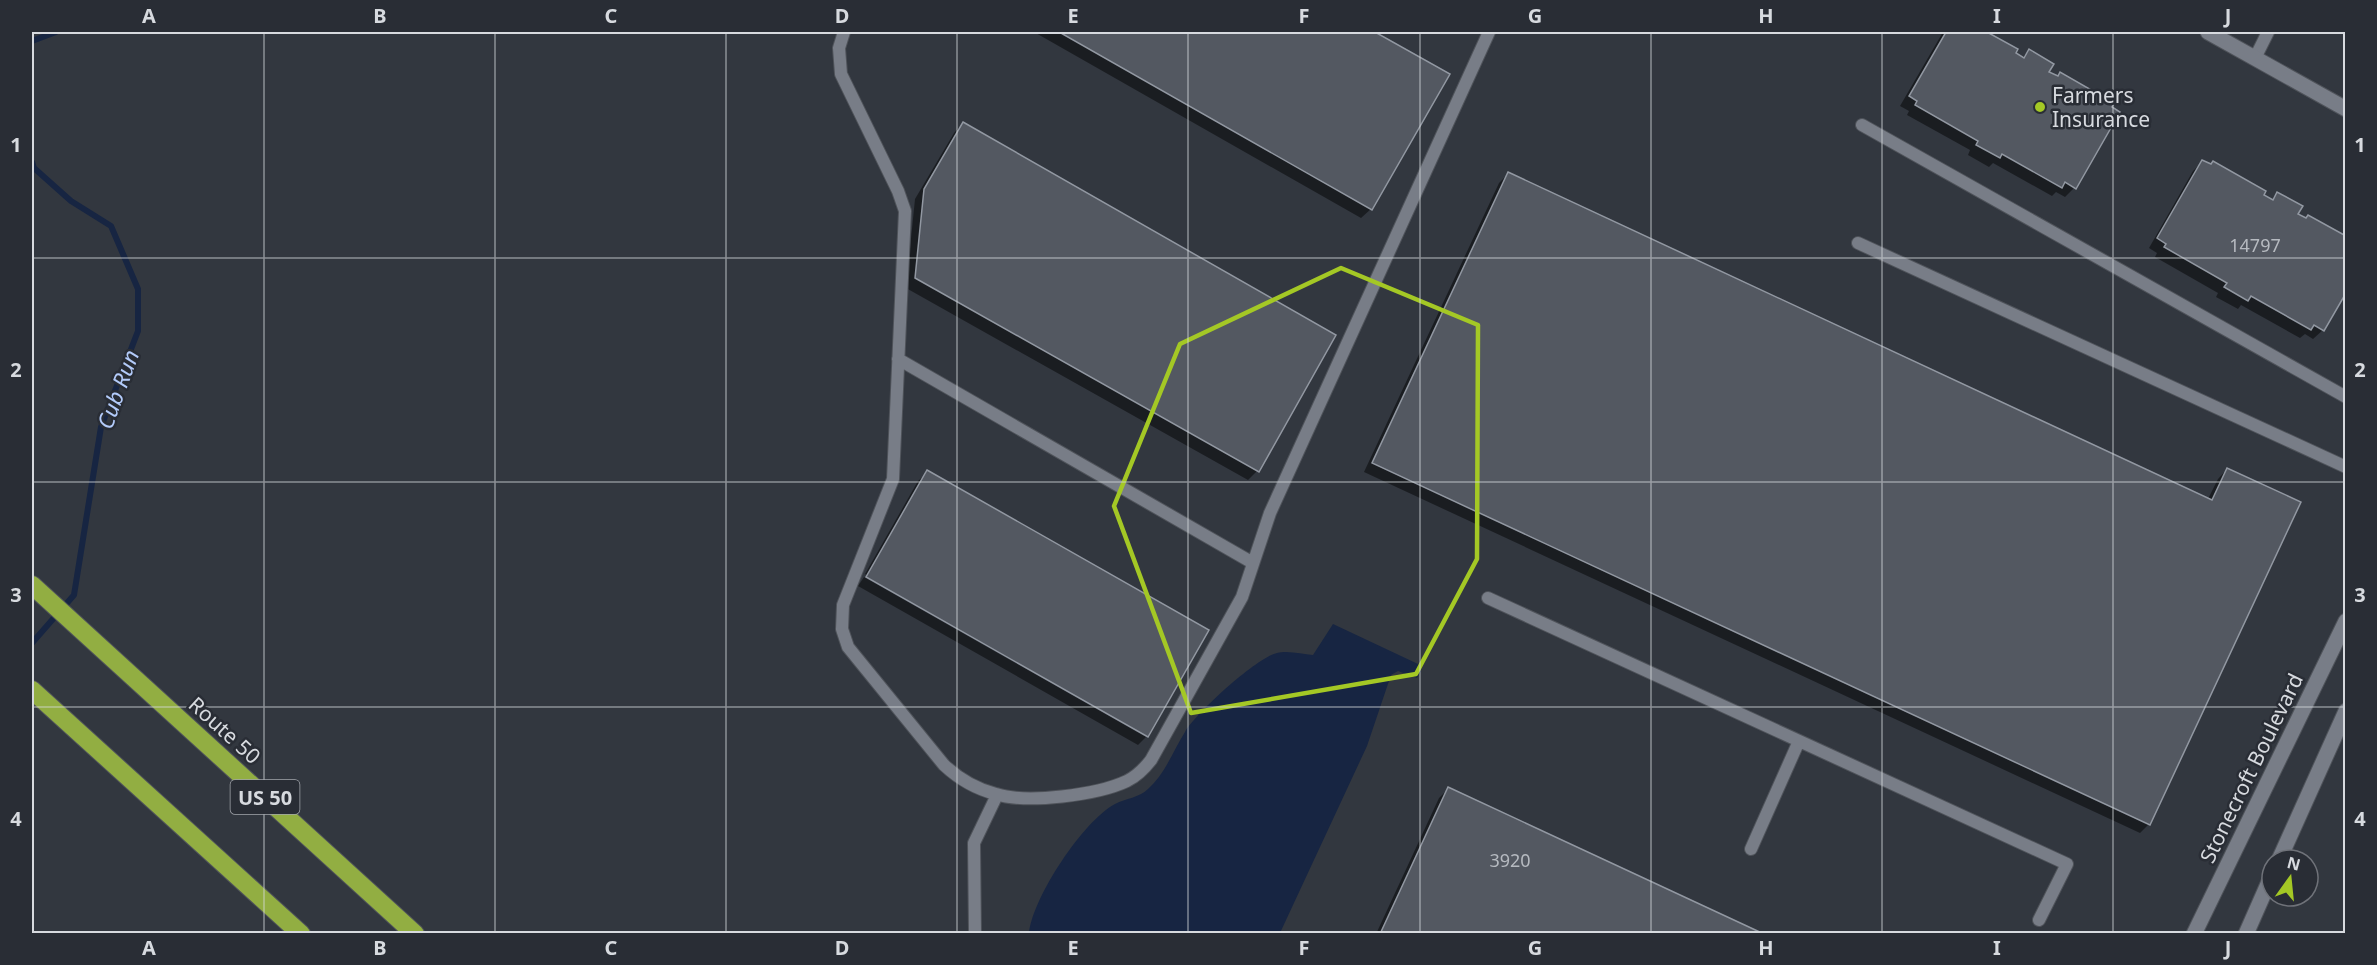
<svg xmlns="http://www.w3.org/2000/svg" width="2377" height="965" font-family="'Noto Sans',sans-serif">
  <rect width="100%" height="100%" fill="#32373f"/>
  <path fill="#172542" d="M 1333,624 L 1418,664 L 1421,671 L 1417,678 L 1398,671 L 1391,675 L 1367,746 L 1280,933 L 1029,933 C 1033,897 1083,821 1115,804 C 1126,798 1139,798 1148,789 C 1165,774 1173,751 1185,732 C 1196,713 1256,658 1277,653 C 1288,650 1302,654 1313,655 Z"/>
  <path fill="#0007" d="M 1034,32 L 1372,32 L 1448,75 L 1371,209 L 1361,218 Z
    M 1943,32 L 1984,32 L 2016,50 L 2014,53 L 2022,58 L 2029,51 L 2047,72 L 2074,188 L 2065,197 L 2056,192 L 2052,196 L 1993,163 L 1989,167 L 1968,155 L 1970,150 L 1907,115 L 1909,111 L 1900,106 Z
    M 963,123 L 1257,471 L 1248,480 L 906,288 L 915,199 L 954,133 Z
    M 2203,161 L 2271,201 L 2278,194 L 2296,214 L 2323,330 L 2313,339 L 2305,334 L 2300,338 L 2241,305 L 2238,309 L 2216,297 L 2218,293 L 2155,257 L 2157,253 L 2149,248 L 2193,171 Z
    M 1508,174 L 2208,499 L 2218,479 L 2227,469 L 2149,824 L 2140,833 L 1364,472 L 1499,183 Z
    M 928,472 L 1207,631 L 1146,736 L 1146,734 L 865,574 L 918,481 Z
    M 864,577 L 1146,737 L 1138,745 L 858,586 Z
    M 1448,789 L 1761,934 L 1376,934 L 1439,798 Z"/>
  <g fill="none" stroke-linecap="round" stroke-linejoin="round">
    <path stroke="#172542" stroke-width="6" d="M 32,41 L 56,32
      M 32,162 L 34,168 L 71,201 L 111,226 L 138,289 L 138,331 L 101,427 L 74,595 L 32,643"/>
  </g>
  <path fill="#535861" stroke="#9298a2" stroke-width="1.5" d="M 1059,32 L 1375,32 L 1450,74 L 1372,210 Z
    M 1946,32 L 1987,32 L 2018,49 L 2016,53 L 2024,58 L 2029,49 L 2054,64 L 2049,72 L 2058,76 L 2060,72 L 2114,103 L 2112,107 L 2120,112 L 2076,189 L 2065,182 L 2062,188 L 2002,154 L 2000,158 L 1976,145 L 1978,141 L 1915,105 L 1917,101 L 1909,96 Z
    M 963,122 L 1336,335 L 1259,472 L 915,278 L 924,189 Z
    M 2202,160 L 2211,164 L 2213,161 L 2266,191 L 2264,195 L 2273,200 L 2277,192 L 2303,206 L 2298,214 L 2306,218 L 2308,215 L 2346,236 L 2346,293 L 2324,331 L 2314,325 L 2311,330 L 2251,296 L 2248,301 L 2224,287 L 2227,283 L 2164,247 L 2166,244 L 2157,238 Z
    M 1508,172 L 2212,500 L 2227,468 L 2301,502 L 2150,825 L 1372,463 Z
    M 927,470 L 1209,630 L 1148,737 L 866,577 Z
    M 1448,787 L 1764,934 L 1380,934 Z"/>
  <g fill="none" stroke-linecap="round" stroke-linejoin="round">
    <defs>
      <path id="lane" d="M 844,32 L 839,48 L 841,74 L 898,191 L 905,211 L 893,479 L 843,605 L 842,629 L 848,647 L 944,765 C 959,779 976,789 996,794 C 1027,804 1097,795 1127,781 C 1137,776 1144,769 1151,760 L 1242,597 L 1270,513 L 1489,32
        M 2255,58 L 2268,32
        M 1862,125 L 2346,397
        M 1858,243 L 2346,467
        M 898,359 L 1253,563
        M 1488,598 L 2067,864 L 2039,920
        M 1751,849 L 1799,741
        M 975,934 L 974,843 L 997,795"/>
      <path id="street" d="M 2208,32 L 2346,109
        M 2279,860 L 2346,711
        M 2194,934 L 2346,621
        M 2246,934 L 2272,875"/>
      <path id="highway" d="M 32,585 L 415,934
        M 32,690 L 301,934"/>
    </defs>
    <use href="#lane" stroke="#4f535a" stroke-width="14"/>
    <use href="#street" stroke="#4f535a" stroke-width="17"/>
    <use href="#highway" stroke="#4f535a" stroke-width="20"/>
    <use href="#lane" stroke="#787d87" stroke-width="12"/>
    <use href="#street" stroke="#787d87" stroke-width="15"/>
    <use href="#highway" stroke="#92ae42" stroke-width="18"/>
  </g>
  <path fill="none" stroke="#a4c825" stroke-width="4.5" stroke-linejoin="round" d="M 1341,268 L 1478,325 L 1477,559 L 1416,674 L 1191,713 L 1114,506 L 1180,344 Z"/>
  <path fill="none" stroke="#d7dadf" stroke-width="1.5" stroke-opacity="0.55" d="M 264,32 L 264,934M 495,32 L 495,934M 726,32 L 726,934M 957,32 L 957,934M 1188,32 L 1188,934M 1420,32 L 1420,934M 1651,32 L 1651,934M 1882,32 L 1882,934M 2113,32 L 2113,934M 32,258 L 2346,258M 32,482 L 2346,482M 32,707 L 2346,707"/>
  <circle fill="#a4c825" stroke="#292d35" stroke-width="2" cx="2040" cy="107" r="6"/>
  <g text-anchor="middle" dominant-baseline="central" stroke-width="5" stroke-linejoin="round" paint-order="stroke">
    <g font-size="18" fill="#b6bac0">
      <text x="2255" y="245">14797</text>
      <text x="1510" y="860">3920</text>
    </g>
    <rect fill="#292d35" stroke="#a3a6ac" stroke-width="1.5" x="230.5" y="780" width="69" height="34" rx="4.5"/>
    <g font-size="20" font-weight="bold" fill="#d7dadf">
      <text x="265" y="797">US 50</text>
    </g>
    <g font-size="21" fill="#d7dadf" stroke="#292d35" text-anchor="start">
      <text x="2052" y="95">Farmers<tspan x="2052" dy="24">Insurance</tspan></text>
    </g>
    <g font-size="21" fill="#d7dadf" stroke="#292d35">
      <text transform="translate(225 730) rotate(42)">Route 50</text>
      <text transform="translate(2251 768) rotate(-64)">Stonecroft Boulevard</text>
    </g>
    <g font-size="22" font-style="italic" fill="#b3cbfa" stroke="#292d35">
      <text transform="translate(117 389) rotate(-70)">Cub Run</text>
    </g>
  </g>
  <rect width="2377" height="965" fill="none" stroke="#292d35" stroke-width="66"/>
  <g transform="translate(2290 878) rotate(15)"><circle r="28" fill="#292d35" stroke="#6f7279" stroke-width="1.5"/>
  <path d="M0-4.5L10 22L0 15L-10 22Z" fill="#a4c825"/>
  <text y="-9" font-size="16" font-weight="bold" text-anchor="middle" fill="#d7dadf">N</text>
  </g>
  <rect x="33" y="33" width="2311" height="899" fill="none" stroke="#d7dadf" stroke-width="2"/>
  <g font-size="20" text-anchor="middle" font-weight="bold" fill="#d7dadf">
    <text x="149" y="23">A</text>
    <text x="380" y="23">B</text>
    <text x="611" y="23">C</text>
    <text x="842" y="23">D</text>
    <text x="1073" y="23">E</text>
    <text x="1304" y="23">F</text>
    <text x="1535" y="23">G</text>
    <text x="1766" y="23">H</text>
    <text x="1997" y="23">I</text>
    <text x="2228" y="23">J</text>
    <text x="16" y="152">1</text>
    <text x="2360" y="152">1</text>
    <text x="16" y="377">2</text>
    <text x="2360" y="377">2</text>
    <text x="16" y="602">3</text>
    <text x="2360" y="602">3</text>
    <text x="16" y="826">4</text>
    <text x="2360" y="826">4</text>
    <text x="149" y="955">A</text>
    <text x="380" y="955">B</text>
    <text x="611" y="955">C</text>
    <text x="842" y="955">D</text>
    <text x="1073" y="955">E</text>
    <text x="1304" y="955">F</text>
    <text x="1535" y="955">G</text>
    <text x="1766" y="955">H</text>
    <text x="1997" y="955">I</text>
    <text x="2228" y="955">J</text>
  </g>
</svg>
